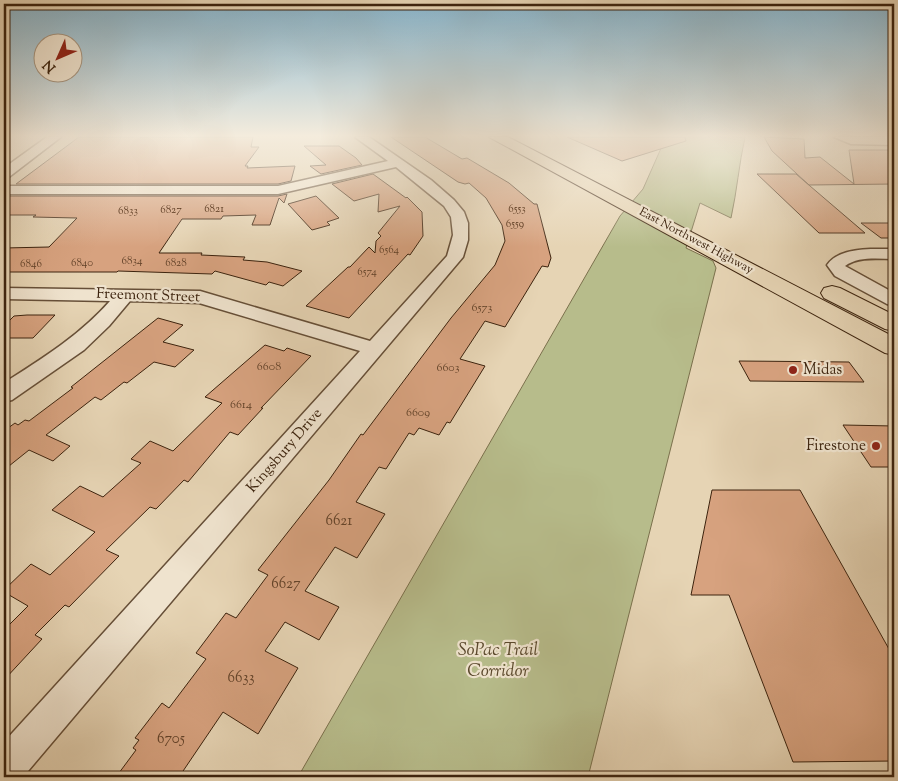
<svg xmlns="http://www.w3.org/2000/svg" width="898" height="781" font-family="'Sorts Mill Goudy',serif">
  <rect width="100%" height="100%" fill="#e6d4b4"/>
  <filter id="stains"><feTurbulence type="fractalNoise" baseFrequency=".004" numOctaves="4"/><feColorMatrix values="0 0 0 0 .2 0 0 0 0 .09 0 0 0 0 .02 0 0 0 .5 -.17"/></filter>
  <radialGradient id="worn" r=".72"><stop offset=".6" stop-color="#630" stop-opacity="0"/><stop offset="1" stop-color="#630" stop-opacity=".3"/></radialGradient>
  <path fill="#b7bc8b" stroke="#7a704c" d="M 666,137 L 745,137 C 739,164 737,191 731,218 L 700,203 L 686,248 L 713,261 L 716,268 L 588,777 L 298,777 L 620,216 L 643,189 Z"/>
  <path fill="#d7a27f" stroke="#3c230e" d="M 79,137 L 253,137 L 251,147 L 259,147 L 245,166 L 248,166 L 247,168 L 295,166 L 291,181 L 278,184 L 16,184 Z
    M 391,137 L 425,137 L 462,159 L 467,158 L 509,183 L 534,204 L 537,204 L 551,258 L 548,267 L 542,266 L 505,327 L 485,321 L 460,359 L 485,366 L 450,423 L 447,422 L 439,435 L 419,428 L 414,435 L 409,433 L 386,469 L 379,467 L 356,502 L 385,514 L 357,558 L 335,547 L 305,591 L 339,607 L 319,640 L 285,622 L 265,651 L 298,668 L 258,734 L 223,712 L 179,777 L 116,777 L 136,750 L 133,748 L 139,740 L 135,738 L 162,703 L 169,708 L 206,659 L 196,653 L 226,613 L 236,618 L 268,575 L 258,570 L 329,480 L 361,434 L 363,435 L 451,318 L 495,265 L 505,241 L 502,225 L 486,198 L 469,183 L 465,184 L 458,182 Z
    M 567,137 L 685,137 L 686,141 L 622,161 Z
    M 764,137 L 804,139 L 805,158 L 820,157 L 854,184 L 849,150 L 894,150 L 894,184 L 809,185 L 772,151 Z
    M 304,146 L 339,146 L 356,158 L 362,165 L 321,174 L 310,166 L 326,165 Z
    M 373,174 L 406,198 L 407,197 L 422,212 L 423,236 L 410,255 L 408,254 L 349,318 L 306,306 L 348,267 L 350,267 L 369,247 L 375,253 L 376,241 L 381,236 L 378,233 L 400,206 L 378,212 L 379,194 L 354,201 L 332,184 Z
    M 757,174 L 796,174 L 865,233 L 819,233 Z
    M 287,194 L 284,203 L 279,198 L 270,225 L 252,225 L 256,215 L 223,216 L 221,219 L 182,219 L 159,253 L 202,253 L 201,255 L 245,257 L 243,260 L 267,262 L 302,271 L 283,286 L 269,282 L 266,285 L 215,271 L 212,274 L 118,271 L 117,272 L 4,272 L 4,248 L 49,247 L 77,218 L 33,217 L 36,215 L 4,215 L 4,196 L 278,196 Z
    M 316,196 L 339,218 L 327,222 L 330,225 L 312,230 L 288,204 Z
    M 861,223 L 894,223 L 894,238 L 881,238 Z
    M 27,315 L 55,315 L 33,338 L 4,338 L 4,326 L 14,316 Z
    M 158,318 L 183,325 L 163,342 L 194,350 L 175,367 L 154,362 L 127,383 L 124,382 L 101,400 L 95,397 L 46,435 L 70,446 L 53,461 L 29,450 L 4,470 L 4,431 L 15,423 L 18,425 L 25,420 L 29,421 L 73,388 L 71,387 Z
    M 265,345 L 284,351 L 287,348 L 311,356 L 261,408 L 263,408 L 238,435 L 230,432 L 188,482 L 184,480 L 156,509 L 150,507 L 106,550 L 119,556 L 69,607 L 65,605 L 35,635 L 42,639 L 4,680 L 4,630 L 28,606 L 4,592 L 4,590 L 31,564 L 50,575 L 95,532 L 52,510 L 80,486 L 103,497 L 141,463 L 131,459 L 150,441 L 173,451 L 222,403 L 205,397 Z
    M 739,361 L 849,362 L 864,382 L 750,381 Z
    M 843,425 L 894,426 L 894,467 L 871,467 Z
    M 712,490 L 800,490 L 894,658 L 894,761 L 793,762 L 729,595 L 691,595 Z"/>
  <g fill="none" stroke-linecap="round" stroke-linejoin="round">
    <defs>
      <path id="minor" d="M 47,137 L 61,137 L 9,177 L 4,178 L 4,168 Z
        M 355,137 L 369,137 L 431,180 L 454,200 L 464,212 L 468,223 L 468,240 L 463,257 L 23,777 L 4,777 L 4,742 L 360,351 L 199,303 L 130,301 L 109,326 L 84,350 L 12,400 L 4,402 L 4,383 C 43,358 79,336 110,301 L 4,299 L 4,288 L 200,291 L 370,341 L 447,256 L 453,235 L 451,217 L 444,206 L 396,167 L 278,194 L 4,194 L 4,186 L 278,186 L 388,161 Z
        M 834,137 L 894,137 L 894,145 L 851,144 Z
        M 871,249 L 894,249 L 894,259 C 878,259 859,256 845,266 L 894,293 L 894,306 L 887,304 L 835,276 L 827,265 C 837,251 856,250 871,249 Z"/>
      <path id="major" d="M 489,137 L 508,137 L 894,337 L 894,355 L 885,353 Z
        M 832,286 L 840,288 L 894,315 L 894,331 L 885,329 L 824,298 L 821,293 L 824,288 Z"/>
    </defs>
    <use href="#minor" stroke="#664f38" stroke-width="3"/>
    <use href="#major" stroke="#3c230e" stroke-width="2"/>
    <use href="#minor" fill="#efe3ce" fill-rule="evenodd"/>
    <use href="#major" fill="#e6d4b4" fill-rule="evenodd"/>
  </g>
  <linearGradient id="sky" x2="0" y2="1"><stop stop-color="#87b6cf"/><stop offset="0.55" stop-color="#f4ecdd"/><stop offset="1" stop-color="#f4ecdd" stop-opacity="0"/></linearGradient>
  <rect width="898" height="247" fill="url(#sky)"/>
  <g fill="#8f2418" stroke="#efe3ce" stroke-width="2">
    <circle cx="793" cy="370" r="5"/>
    <circle cx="876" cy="446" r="5"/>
  </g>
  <g text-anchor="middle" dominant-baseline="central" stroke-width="4.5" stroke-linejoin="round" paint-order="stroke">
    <g font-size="11" fill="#63432a">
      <text x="214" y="209">6821</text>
      <text x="517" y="209">6553</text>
      <text x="171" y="210">6827</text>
      <text x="128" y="211">6833</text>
      <text x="515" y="224">6559</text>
      <text x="389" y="250">6564</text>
      <text x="132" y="261">6834</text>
      <text x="82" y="263">6840</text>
      <text x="176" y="263">6828</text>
      <text x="31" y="264">6846</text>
      <text x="367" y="272">6574</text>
    </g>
    <g font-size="12" fill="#3c230e" stroke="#efe3ce">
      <text transform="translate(696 241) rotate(28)">East Northwest Highway</text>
    </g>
    <g font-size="12" fill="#63432a">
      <text x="482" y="308">6573</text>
      <text x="269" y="367">6608</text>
      <text x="448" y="368">6603</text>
      <text x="241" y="405">6614</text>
      <text x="418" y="413">6609</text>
    </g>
    <g font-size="15" fill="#3c230e" stroke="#efe3ce">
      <text transform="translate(148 296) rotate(2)">Freemont Street</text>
      <text transform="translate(285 451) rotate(-49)">Kingsbury Drive</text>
    </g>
    <g font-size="15" fill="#3c230e" stroke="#efe3ce" text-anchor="start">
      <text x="803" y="370">Midas</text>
      <text x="866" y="446" text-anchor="end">Firestone</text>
    </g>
    <g font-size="15" fill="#63432a">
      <text x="339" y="521">6621</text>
      <text x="286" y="584">6627</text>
      <text x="241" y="678">6633</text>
      <text x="171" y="739">6705</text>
    </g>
    <g font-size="18" font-style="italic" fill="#5b492d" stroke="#efe3ce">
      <text x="498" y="651">SoPac Trail<tspan x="498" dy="21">Corridor</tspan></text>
    </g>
  </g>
  <rect width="898" height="781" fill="none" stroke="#e6d4b4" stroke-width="20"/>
  <rect x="5" y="5" width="888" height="771" fill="none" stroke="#3c230e" stroke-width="2.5"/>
  <rect x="10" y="10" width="878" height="761" fill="none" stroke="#3c230e"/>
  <g transform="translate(58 58) rotate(225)"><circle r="24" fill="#efe3ce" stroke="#a79681"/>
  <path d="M0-4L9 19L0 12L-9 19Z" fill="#8f2418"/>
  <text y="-8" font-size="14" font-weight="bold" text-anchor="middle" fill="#3c230e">N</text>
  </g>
  <rect width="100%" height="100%" filter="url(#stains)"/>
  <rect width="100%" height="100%" fill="url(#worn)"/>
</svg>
